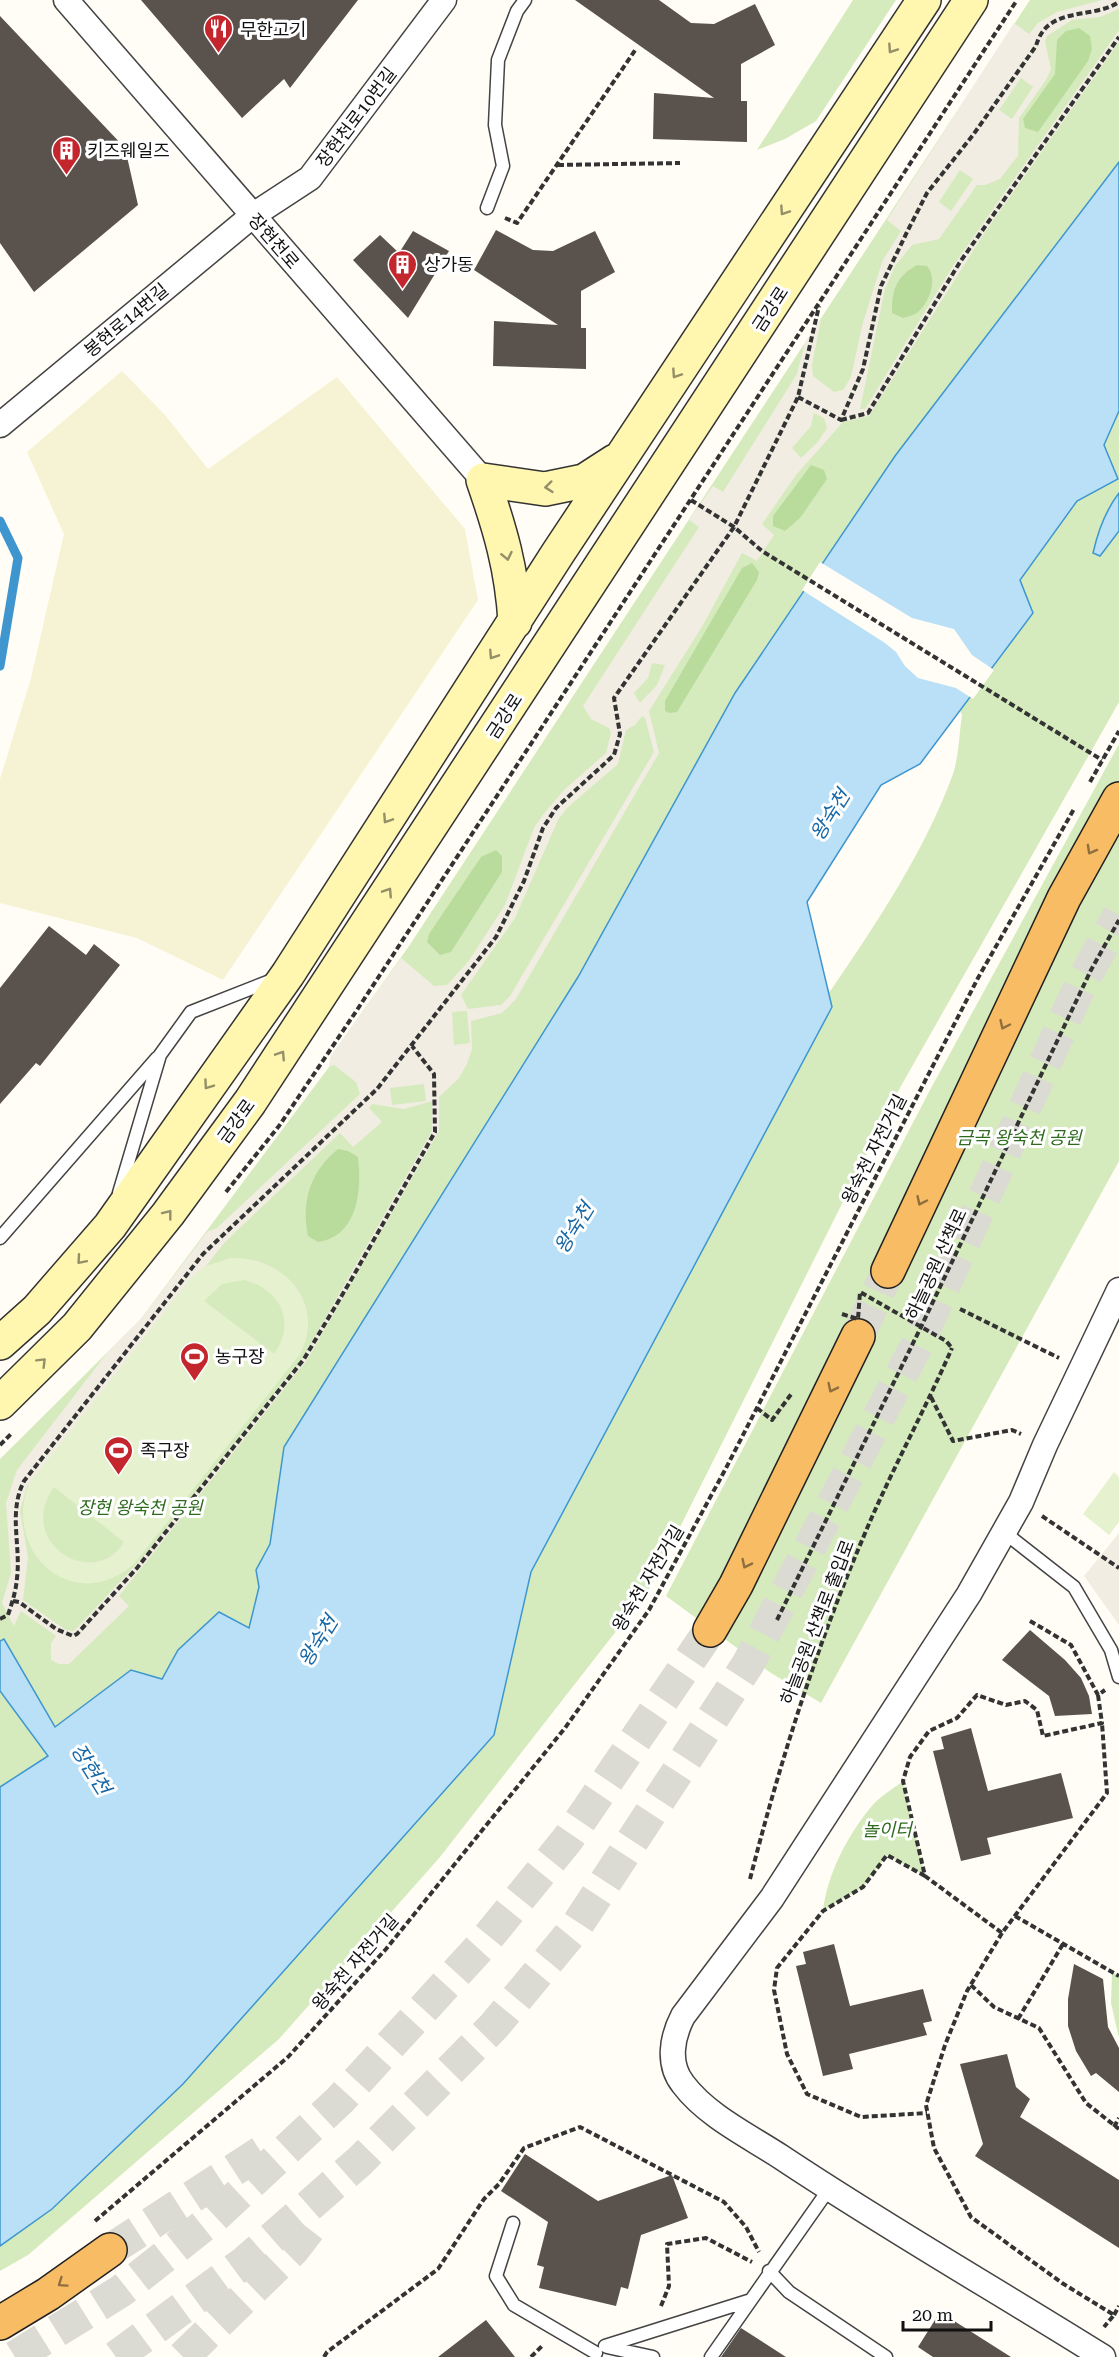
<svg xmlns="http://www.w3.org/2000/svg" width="1119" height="2357" font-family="'Roboto Serif','Noto Sans KR',serif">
  <rect width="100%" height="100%" fill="#fffdf5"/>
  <path fill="#f6f3d4" d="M 122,371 L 165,415 L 208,469 L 337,377 L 465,529 L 478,600 L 223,980 L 137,938 L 0,903 L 0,779 L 31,678 L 64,534 L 27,452 Z"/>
  <path fill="#d5ebbd" d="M 853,0 L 896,0 L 816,121 L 785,139 L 757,150 Z
    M 1030,0 L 1119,0 L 1119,162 L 895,456 L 735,693 L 578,977 L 284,1447 L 270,1544 L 256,1570 L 259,1587 L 249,1628 L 178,1650 L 162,1679 L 131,1670 L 55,1727 L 4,1639 L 0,1641 L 0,1459 L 140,1320 L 329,1067 L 331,1056 L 409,946 Z
    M 1119,411 L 1119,702 L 901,1086 L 649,1589 L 440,1857 L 279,2039 L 28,2255 L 0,2271 L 0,2246 L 52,2209 L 183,2084 L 494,1735 L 531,1572 L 832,1007 L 829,993 C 876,924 924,853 953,774 C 959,756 959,734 962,715 L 960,711 L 1033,613 L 1020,580 L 1077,501 L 1117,479 L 1104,445 Z
    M 1119,744 L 1119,1161 L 821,1703 L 771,1673 L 666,1596 L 930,1090 Z
    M 0,1691 L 48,1756 L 0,1787 Z
    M 903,1781 L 925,1876 L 887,1855 L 863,1887 L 823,1911 C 827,1875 847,1836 871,1807 C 879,1797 893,1789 903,1781 Z
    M 1112,1972 L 1119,1976 L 1119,2038 L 1111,2003 Z"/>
  <path fill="#b9dc9c" d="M 1079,28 L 1090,36 L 1092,49 L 1088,61 L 1038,132 L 1025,128 L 1023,119 L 1055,74 L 1057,40 L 1066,31 Z
    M 917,265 L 927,266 C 938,278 930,303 917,313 C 914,315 907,317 903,318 L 892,313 C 892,289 896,277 917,265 Z
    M 811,465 L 824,470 L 827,479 L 800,518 L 785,531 L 773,526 L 773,516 Z
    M 752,563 L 759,572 L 757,580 L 677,712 L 670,713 L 665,711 L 665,701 L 742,568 Z
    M 496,850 L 502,856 L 502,872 L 451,952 L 440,955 L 427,942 L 429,934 L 481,857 Z
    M 338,1149 L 348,1151 L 358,1157 C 362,1190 358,1236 318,1242 L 308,1236 C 301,1202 310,1172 338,1149 Z"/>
  <path fill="#e6f2cf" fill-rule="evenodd" d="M 231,1258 C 282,1256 327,1302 300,1354 L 134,1564 C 74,1617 0,1552 30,1481 L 191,1278 L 206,1266 ZM 244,1280 C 280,1289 297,1322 274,1354 L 204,1301 L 222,1284 ZM 54,1487 L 124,1542 C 96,1591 14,1544 54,1487 Z
    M 1114,1472 L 1119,1477 L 1119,1522 L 1109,1535 L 1083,1514 Z"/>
  <path fill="#f1ede2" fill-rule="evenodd" d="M 1102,0 L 1119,0 L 1119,9 L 1100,17 L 1072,20 L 1047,36 L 1045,42 L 1051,69 L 1046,80 L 1019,118 L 1018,156 L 1009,167 L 1000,179 L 985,185 L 977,185 L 939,239 L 912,245 L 895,266 L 885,289 L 860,409 L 865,409 L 953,266 L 1119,30 L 1119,42 L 983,235 L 869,416 L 843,422 L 796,475 L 762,524 L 774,535 L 757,561 L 742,553 L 703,625 L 649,711 L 659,753 L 516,999 L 502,1013 L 471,1021 L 472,1049 L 467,1064 L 459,1078 L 439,1097 L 439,1131 L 307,1360 L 119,1596 L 129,1606 L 69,1664 L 59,1664 L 51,1660 L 51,1643 L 56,1636 L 21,1611 L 14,1626 L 2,1603 L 11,1573 L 6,1503 L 17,1470 L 107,1353 L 140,1320 L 207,1232 L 217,1228 L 360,1094 L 356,1082 L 334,1065 L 329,1067 L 331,1056 L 401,958 L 434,986 L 447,985 L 468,962 L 505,905 L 534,828 L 542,816 L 564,790 L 606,753 L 611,733 L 609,728 L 591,719 L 583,706 L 699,527 L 689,520 L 713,486 L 723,492 L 797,374 L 805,343 L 821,319 L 812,365 L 813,376 L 834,392 L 843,390 L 851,377 L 862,326 L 876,281 L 883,260 L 901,231 L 887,220 L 1014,23 L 1029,34 L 1038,23 L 1057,12 ZM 1021,78 L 1033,87 L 1012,119 L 999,110 ZM 960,170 L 973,179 L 951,211 L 939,202 ZM 814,413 L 824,418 L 827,428 L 817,443 L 801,458 L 792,448 L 811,426 ZM 652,663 L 665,665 L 657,685 L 640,703 L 634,693 L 648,678 ZM 642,716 L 645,718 L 654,752 L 510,996 L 501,1005 L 468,1009 L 461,995 L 515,918 L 558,820 L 568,807 L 618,764 L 626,730 L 635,725 ZM 467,1011 L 470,1043 L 454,1045 L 452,1012 ZM 424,1084 L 426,1101 L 392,1105 L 390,1088 ZM 432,1101 L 432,1131 L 301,1361 L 143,1557 L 74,1631 L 66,1630 L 23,1600 L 28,1557 L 20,1511 L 27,1486 L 191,1278 L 206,1266 L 225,1242 L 340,1133 L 353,1147 L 382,1122 L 369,1108 L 372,1104 L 404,1109 Z
    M 1119,1533 L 1119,1625 L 1084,1576 Z"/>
  <path fill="#b9e0f7" stroke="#3f96cf" stroke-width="1.5" d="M 1119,162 L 1119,411 L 1104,445 L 1118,479 L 1077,501 L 1020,580 L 1033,613 L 920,764 L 881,785 L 807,902 L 832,1007 L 531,1572 L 494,1735 L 183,2084 L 52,2209 L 0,2246 L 0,1787 L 48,1756 L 0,1691 L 0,1641 L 4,1639 L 55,1727 L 131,1670 L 162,1679 L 178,1650 L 219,1612 L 249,1628 L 259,1587 L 256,1570 L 270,1544 L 284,1447 L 578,977 L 735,693 L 895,456 Z
    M 1119,493 L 1119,531 L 1100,556 L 1093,553 C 1098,531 1105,511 1119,493 Z"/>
  <path fill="#fffdf5" d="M 820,562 L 912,618 L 954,629 L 972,655 L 994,670 L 973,699 L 956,688 L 918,678 L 905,666 L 896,652 L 885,643 L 802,590 Z"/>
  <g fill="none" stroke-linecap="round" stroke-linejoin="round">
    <path stroke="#3f96cf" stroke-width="9" d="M 0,521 L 18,558 L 0,666"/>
  </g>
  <path fill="#5a524d" d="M 141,0 L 358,0 L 290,88 L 284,79 L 242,118 Z
    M 575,0 L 659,0 L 691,23 L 714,24 L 755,4 L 775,45 L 741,64 L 741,101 L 747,101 L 747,142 L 653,139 L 654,93 L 714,98 Z
    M 0,16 L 125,148 L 138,205 L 34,292 L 0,243 Z
    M 496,230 L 533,250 L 553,251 L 595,231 L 615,272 L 581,291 L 581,328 L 586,328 L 586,369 L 493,366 L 494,321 L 558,325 L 474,270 Z
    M 413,231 L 449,251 L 408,318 L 353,260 L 380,235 L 399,253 Z
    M 49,926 L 86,955 L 94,944 L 120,965 L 40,1066 L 36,1063 L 0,1104 L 0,988 Z
    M 1030,1630 L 1065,1660 L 1081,1678 L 1089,1696 L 1092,1714 L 1055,1716 L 1049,1696 L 1002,1660 Z
    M 971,1728 L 988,1791 L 1061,1773 L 1073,1818 L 987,1838 L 991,1854 L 961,1861 L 933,1751 L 944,1749 L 941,1737 Z
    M 834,1944 L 850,2006 L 923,1989 L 932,2021 L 923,2023 L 927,2035 L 849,2054 L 853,2069 L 823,2076 L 796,1966 L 806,1964 L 803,1952 Z
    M 1074,1964 L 1103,1979 L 1108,2027 L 1119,2048 L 1119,2092 L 1096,2073 L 1091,2076 L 1076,2051 L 1068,2026 L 1068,1999 Z
    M 1007,2054 L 1016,2087 L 1030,2099 L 1020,2117 L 1119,2180 L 1119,2248 L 975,2156 L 983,2144 L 960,2064 Z
    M 525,2154 L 598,2201 L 672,2175 L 688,2218 L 641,2235 L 628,2289 L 621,2287 L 616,2306 L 539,2288 L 544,2267 L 537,2265 L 548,2222 L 501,2191 Z
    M 940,2312 L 1011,2357 L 933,2357 L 918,2347 Z
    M 486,2320 L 515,2357 L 438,2357 Z
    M 741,2328 L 786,2357 L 721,2357 Z"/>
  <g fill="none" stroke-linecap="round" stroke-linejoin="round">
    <path stroke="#dbdad3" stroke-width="33" stroke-dasharray="33 16" stroke-linecap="butt" d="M 858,1336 L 888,1271
      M 110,2250 L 266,2149
      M 15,2357 L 121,2291 L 212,2219 L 340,2100 L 480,1947 L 567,1840 L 710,1630
      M 116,2357 L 245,2262 L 360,2161 L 494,2026 L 576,1927 L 748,1664 L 918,1343 L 1081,984 L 1119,915
      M 183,2357 L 293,2250 L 310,2228"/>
    <defs>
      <path id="service" d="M 487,208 L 503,166 L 495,125 L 498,60 L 517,11 L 525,0
        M 119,1193 L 160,1055 L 191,1012 L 275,979
        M 0,1238 L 157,1058
        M 1005,1533 L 1074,1587 L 1111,1650 L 1119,1677
        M 513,2223 L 496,2276 L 514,2305 L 596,2353
        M 769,2271 L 789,2292 L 886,2357
        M 605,2346 L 748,2301
        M 607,2347 L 653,2357
        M 711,2357 L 829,2189"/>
      <path id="minor" d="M 66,0 L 483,480
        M 0,425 L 252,216 L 310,178 L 444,0
        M 1103,2357 C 996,2290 886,2227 781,2157 C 749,2136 707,2116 683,2084 C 667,2064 672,2037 683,2016 L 772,1898 L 969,1594 L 1021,1502 L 1045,1445 L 1119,1290"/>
      <path id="secondary" d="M 515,622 C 512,569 500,529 483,480 L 545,489 L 584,481 L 615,461
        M 0,1343 L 37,1310 L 110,1226 L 288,974 L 558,553 L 924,0
        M 0,1403 L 77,1327 L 168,1214 L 250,1102 L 971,0"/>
      <path id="trunk" d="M 888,1271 L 1064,898 L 1119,799
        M 710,1630 L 736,1585 L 858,1336
        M 0,2323 L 48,2294 L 110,2250"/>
    </defs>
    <use href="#service" stroke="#444" stroke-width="15"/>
    <use href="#minor" stroke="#444" stroke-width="27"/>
    <use href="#secondary" stroke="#333" stroke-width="36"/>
    <use href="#trunk" stroke="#222" stroke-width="36"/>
    <path stroke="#333" stroke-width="4" stroke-dasharray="6 3" stroke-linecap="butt" d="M 558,165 L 680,163
      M 505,218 L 517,223 L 636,49
      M 798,397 L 841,420 L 863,369 L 881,286 L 907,232 L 927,193 L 973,135 L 1036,46 C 1047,5 1092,20 1119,2
      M 841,420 L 868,413 L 960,262 L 1119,37
      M 691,500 L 734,527 L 762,551 L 1102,760
      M 1090,782 L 1119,731
      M 226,1192 L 279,1126 L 357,1010 L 1017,0
      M 960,1309 L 1059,1358
      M 931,1397 L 953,1441 L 1012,1430 L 1021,1434
      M 757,1408 L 772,1420 L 792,1393
      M 0,1445 L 12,1433
      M 1042,1516 L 1119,1568
      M 13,1601 L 19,1602 L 56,1629 L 73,1636 L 77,1634 L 137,1568 L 304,1359 L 351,1280 L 435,1132 L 434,1074 L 412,1046
      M 0,1619 L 8,1615 C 12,1603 16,1591 17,1578 C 21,1544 8,1513 24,1481 L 203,1254 L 377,1089 L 496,937 L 524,881 L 543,828 L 556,808 L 614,755 L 620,734 L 614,698 L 734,527 L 798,397 L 819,306
      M 1030,1621 L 1071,1645 L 1098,1695 L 1105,1690
      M 1098,1695 L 1102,1723 L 1043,1736 L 1037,1710 L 1025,1701 L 1006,1705 L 977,1695 L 957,1718 L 929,1731 L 910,1757 L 903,1781 L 925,1876 L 1002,1933 L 1107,1793 L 1102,1723
      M 925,1876 L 887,1855 L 863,1887 L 823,1911 L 777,1968 L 774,1990 L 787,2054 L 807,2094 L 861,2117 L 927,2113
      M 750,1879 C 780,1762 816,1648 863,1538 C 890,1473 924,1412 952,1348
      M 1015,1916 L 1119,1976
      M 1002,1933 L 967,1991 L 945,2045 L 926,2105 L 934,2148 L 971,2217 L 1062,2283 L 1114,2315 L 1104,2327
      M 971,1985 L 994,2007 L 1039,2028 L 1086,2103 L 1119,2129
      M 1018,2019 L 1063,1944
      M 1114,2127 L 1119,2118
      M 95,2221 L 288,2057 L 386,1949 L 565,1728 L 649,1610 L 725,1470 L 978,978 L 1074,809
      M 661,2306 L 669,2286 L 667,2244 L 706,2238 L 752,2262
      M 1114,2315 L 1119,2306
      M 324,2357 L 327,2352 L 438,2269 L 484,2199 L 499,2184 L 524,2148 L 580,2127 L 724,2202 L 746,2227 L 759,2252
      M 531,2357 L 543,2345"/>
    <use href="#service" stroke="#fff" stroke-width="12"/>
    <use href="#minor" stroke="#fff" stroke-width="24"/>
    <use href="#secondary" stroke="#fff6b0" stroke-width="33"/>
    <use href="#trunk" stroke="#f7bc64" stroke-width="33"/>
    <path stroke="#333" stroke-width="4" stroke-dasharray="6 3" stroke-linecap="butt" d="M 842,1314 L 858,1319 L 860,1292 L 946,1341 L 952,1348
      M 777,1620 L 920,1329 L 1091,970 L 1119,920"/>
  </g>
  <defs><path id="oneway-chevron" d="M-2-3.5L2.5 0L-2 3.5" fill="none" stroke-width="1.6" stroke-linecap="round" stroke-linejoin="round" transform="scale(1.5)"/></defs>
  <g stroke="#948f68">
    <use href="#oneway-chevron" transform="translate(892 49) rotate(124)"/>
    <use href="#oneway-chevron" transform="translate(784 211) rotate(124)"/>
    <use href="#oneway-chevron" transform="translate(676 374) rotate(124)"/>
    <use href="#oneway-chevron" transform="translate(549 487) rotate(174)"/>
    <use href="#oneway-chevron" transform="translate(507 556) rotate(78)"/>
    <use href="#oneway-chevron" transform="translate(493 655) rotate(123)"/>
    <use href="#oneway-chevron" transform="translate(387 819) rotate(123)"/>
    <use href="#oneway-chevron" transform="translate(388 892) rotate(-57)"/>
    <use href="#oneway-chevron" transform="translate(281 1055) rotate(-57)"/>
    <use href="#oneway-chevron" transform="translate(208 1085) rotate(125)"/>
    <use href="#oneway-chevron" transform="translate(168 1214) rotate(-52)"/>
    <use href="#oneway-chevron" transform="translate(81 1260) rotate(131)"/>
    <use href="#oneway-chevron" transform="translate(42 1362) rotate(-45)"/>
  </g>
  <g stroke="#906f3f">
    <use href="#oneway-chevron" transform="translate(1091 850) rotate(119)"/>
    <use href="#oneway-chevron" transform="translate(1004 1025) rotate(115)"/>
    <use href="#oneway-chevron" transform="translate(921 1201) rotate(115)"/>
    <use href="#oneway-chevron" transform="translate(832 1388) rotate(116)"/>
    <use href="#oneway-chevron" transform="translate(746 1564) rotate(116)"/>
    <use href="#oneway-chevron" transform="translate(62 2283) rotate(145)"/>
  </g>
  <defs>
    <symbol id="restaurant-pin" viewBox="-11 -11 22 30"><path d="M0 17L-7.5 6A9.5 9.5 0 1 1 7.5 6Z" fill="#c4262e" stroke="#fff"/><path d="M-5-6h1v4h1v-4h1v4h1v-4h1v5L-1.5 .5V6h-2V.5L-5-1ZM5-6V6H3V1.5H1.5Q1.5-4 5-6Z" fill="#fff"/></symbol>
    <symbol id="building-pin" viewBox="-11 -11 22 30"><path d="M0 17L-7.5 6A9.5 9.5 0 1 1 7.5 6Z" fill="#c4262e" stroke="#fff"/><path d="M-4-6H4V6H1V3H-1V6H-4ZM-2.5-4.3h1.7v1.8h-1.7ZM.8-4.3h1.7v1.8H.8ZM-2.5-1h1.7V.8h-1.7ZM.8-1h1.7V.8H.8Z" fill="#fff"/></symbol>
    <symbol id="stadium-pin" viewBox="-11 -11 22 30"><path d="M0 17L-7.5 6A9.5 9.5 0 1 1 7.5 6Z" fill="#c4262e" stroke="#fff"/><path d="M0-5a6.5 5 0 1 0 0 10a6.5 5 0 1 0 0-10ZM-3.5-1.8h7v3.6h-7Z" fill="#fff"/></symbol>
  </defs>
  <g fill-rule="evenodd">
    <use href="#restaurant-pin" x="202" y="12" width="33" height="45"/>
    <use href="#building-pin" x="50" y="134" width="33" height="45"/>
    <use href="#building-pin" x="386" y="248" width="33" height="45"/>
    <use href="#stadium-pin" x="178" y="1340" width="33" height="45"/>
    <use href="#stadium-pin" x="102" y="1434" width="33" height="45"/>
  </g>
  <g text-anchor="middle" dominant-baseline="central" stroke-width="6" stroke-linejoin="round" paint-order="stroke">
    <g font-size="18" fill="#111" stroke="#fff" text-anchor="start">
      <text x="240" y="29">무한고기</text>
      <text x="87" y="150">키즈웨일즈</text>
      <text x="424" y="264">상가동</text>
      <text x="215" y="1356">농구장</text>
      <text x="140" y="1450">족구장</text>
    </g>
    <g font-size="18" fill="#111" stroke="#fff">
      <text transform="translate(356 117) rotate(-53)">장현천로10번길</text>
      <text transform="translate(274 241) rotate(49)">장현천로</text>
      <text transform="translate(770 309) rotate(-57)">금강로</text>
      <text transform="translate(126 320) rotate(-40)">봉현로14번길</text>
      <text transform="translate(504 716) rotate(-57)">금강로</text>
      <text transform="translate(236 1121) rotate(-54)">금강로</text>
      <text transform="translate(874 1149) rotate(-63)">왕숙천 자전거길</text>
      <text transform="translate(936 1264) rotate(-65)">하늘공원 산책로</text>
      <text transform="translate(648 1578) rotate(-59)">왕숙천 자전거길</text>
      <text transform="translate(817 1622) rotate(-69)">하늘공원 산책로 출입로</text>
      <text transform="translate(355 1962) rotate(-49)">왕숙천 자전거길</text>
    </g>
    <g font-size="18" font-style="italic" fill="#2f6b1f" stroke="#fff">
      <text x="1019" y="1137">금곡 왕숙천 공원</text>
      <text x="140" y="1507">장현 왕숙천 공원</text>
      <text x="887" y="1829">놀이터</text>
    </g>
    <g font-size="20" font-style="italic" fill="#1768a6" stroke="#fff">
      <text transform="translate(830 815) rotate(-58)">왕숙천</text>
      <text transform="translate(574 1228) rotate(-58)">왕숙천</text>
      <text transform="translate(318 1641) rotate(-58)">왕숙천</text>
      <text transform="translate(91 1769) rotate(58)">장현천</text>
    </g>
  </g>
  <path d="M903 2321v9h88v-9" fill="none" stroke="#111111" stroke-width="3"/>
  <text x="912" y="2321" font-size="18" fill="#111111" stroke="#ffffff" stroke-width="4.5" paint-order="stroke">20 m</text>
</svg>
